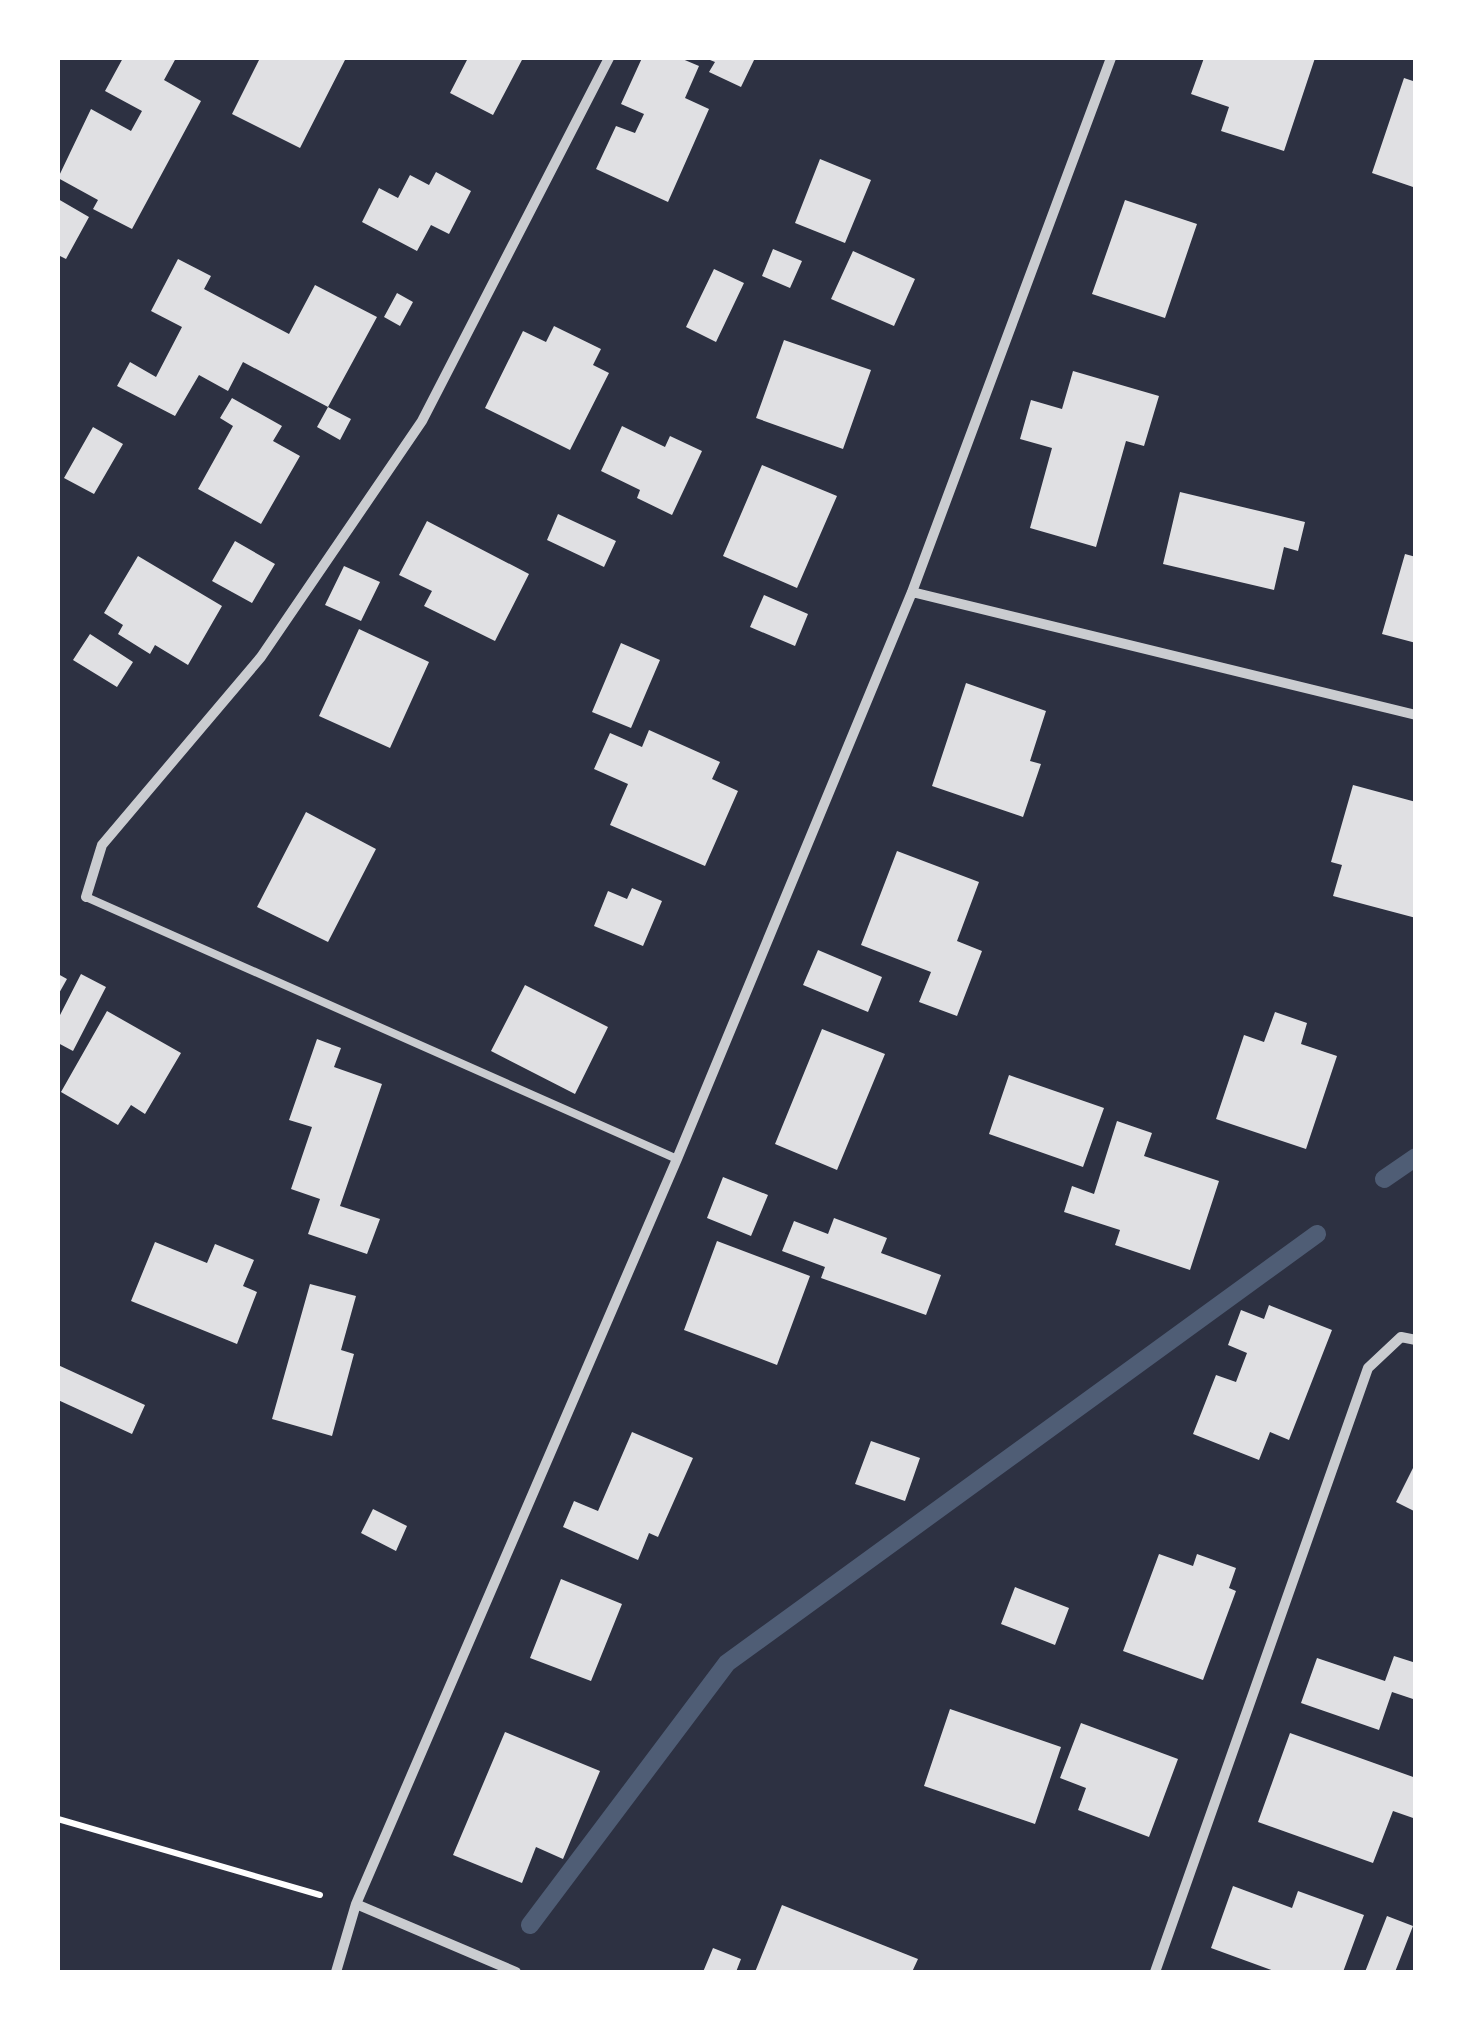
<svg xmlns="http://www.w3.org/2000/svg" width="1473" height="2030" font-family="'IBM Plex Sans',sans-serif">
  <rect width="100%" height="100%" fill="#2d3142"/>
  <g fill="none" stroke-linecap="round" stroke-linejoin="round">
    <path stroke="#4f5d75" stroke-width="18" d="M 1384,1179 L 1416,1157
      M 530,1925 L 727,1663 L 1317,1234"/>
  </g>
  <path fill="#e0e0e3" d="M 123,58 L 176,58 L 164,80 L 201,101 L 132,229 L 93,209 L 98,200 L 58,178 L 91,109 L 131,131 L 142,111 L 105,91 Z
    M 260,58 L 346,58 L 300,148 L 232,114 Z
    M 468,58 L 523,58 L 493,115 L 450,93 Z
    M 642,58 L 680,58 L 699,66 L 685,98 L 709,109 L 668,202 L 596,169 L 616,126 L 635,133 L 644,114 L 621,104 Z
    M 705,58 L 755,58 L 741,87 L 709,72 L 715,62 Z
    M 1204,58 L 1315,58 L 1284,151 L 1221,131 L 1229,107 L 1191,94 Z
    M 1404,78 L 1416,82 L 1416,188 L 1372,173 Z
    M 820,159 L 871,180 L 845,243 L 795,223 Z
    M 436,172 L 471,191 L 449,234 L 431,225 L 417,251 L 362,222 L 379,188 L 398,198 L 410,175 L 429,185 Z
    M 58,199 L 89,217 L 66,259 L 58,255 Z
    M 1125,200 L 1197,224 L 1165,318 L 1092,294 Z
    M 773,249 L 802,261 L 790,288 L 762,276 Z
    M 853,251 L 915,279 L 894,326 L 831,299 Z
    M 178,259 L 211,276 L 204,289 L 289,334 L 315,285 L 377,317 L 328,407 L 243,362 L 228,391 L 199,375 L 175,416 L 117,386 L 130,362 L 156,377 L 182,327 L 151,311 Z
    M 714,269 L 744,283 L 716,342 L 686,327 Z
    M 397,293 L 413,302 L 400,326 L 384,317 Z
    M 554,326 L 601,349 L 593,365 L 609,373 L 570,450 L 485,408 L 523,331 L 546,342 Z
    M 784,340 L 871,370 L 843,449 L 756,418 Z
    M 1073,371 L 1159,396 L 1144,446 L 1126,441 L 1096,547 L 1030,528 L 1052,448 L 1020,439 L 1031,400 L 1062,409 Z
    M 232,398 L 282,426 L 273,441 L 300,456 L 261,524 L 198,489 L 233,426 L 220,418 Z
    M 328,407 L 351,419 L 340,440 L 317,427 Z
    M 622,426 L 665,447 L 670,436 L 702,451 L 672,515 L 637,498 L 640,490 L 601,471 Z
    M 93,427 L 123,444 L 94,494 L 64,478 Z
    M 762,465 L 837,496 L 797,588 L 723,556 Z
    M 1180,492 L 1305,522 L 1298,551 L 1284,547 L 1274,590 L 1163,564 Z
    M 558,514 L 616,541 L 604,567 L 547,540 Z
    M 427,521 L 529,574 L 495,641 L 424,606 L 432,591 L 399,575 Z
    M 235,541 L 275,564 L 252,603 L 212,581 Z
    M 1405,554 L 1416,557 L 1416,643 L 1382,634 Z
    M 138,556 L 222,606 L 188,665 L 155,645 L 150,654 L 118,634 L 123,625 L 104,613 Z
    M 344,566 L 380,582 L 361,621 L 325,605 Z
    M 764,595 L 808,614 L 795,646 L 750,627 Z
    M 359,629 L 429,662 L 390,748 L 319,716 Z
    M 90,634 L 133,662 L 117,687 L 73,660 Z
    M 621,643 L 660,660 L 631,728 L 592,712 Z
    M 966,683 L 1046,711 L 1030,761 L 1041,764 L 1023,817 L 932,786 Z
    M 649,730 L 720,762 L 712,779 L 738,791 L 705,866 L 610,825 L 628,784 L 594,769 L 610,733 L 642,747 Z
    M 1353,785 L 1416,802 L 1416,918 L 1333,896 L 1342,865 L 1331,862 Z
    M 306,812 L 376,849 L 328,942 L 257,907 Z
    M 897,851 L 979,882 L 957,941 L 982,951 L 957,1016 L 919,1002 L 931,972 L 861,945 Z
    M 632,888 L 662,901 L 643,946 L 594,926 L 608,891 L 627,899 Z
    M 818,950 L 882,977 L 868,1012 L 803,985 Z
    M 58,974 L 67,979 L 58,995 Z
    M 81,974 L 106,987 L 73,1051 L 58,1043 L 58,1019 Z
    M 525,985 L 608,1027 L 575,1094 L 491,1051 Z
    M 107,1011 L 181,1053 L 145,1114 L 131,1105 L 118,1125 L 61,1092 Z
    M 1275,1012 L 1307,1023 L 1301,1044 L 1337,1056 L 1306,1149 L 1216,1119 L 1244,1035 L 1264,1042 Z
    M 822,1029 L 885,1054 L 837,1170 L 775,1144 Z
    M 317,1039 L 341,1048 L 334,1067 L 382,1084 L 340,1206 L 380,1219 L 367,1254 L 308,1234 L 320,1199 L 291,1189 L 312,1127 L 289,1120 Z
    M 1009,1075 L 1104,1108 L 1083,1167 L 989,1134 Z
    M 1117,1121 L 1152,1133 L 1144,1156 L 1219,1181 L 1190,1270 L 1115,1245 L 1120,1230 L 1064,1212 L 1072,1186 L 1094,1194 Z
    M 723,1177 L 768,1195 L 751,1236 L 707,1218 Z
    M 834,1218 L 887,1238 L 881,1253 L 941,1275 L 926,1315 L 821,1278 L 825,1267 L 782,1251 L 794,1221 L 828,1234 Z
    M 717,1241 L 810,1276 L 777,1365 L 684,1330 Z
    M 155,1242 L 207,1263 L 215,1244 L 254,1260 L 243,1286 L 257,1292 L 237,1344 L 131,1301 Z
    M 310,1284 L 356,1296 L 341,1350 L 354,1354 L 332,1436 L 272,1419 Z
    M 1269,1305 L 1332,1330 L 1289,1440 L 1270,1432 L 1259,1460 L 1193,1434 L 1216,1375 L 1236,1382 L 1247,1353 L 1228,1345 L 1241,1310 L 1264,1319 Z
    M 58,1365 L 145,1405 L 132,1434 L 58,1400 Z
    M 632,1432 L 693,1458 L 658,1537 L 649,1533 L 638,1560 L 563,1527 L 574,1501 L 598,1511 Z
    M 871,1441 L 920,1458 L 905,1501 L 855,1484 Z
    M 1416,1462 L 1416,1512 L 1396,1502 Z
    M 373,1509 L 407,1526 L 396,1551 L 361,1533 Z
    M 1159,1554 L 1193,1566 L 1197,1554 L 1236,1568 L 1229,1588 L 1236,1591 L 1203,1680 L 1123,1651 Z
    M 561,1579 L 622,1604 L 591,1681 L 530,1658 Z
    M 1015,1587 L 1069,1608 L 1055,1645 L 1001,1624 Z
    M 1394,1656 L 1416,1663 L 1416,1700 L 1392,1692 L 1379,1730 L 1301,1703 L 1317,1658 L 1385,1681 Z
    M 950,1709 L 1061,1747 L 1035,1824 L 924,1786 Z
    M 1081,1723 L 1178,1759 L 1149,1837 L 1078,1810 L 1086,1788 L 1060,1778 Z
    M 505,1732 L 600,1771 L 563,1859 L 536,1847 L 522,1883 L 453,1855 Z
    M 1290,1733 L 1416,1778 L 1416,1819 L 1393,1811 L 1373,1863 L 1258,1822 Z
    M 1233,1886 L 1292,1908 L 1298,1891 L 1364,1915 L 1343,1972 L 1277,1972 L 1211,1948 Z
    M 782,1905 L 918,1959 L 912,1972 L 755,1972 Z
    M 1387,1916 L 1413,1926 L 1395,1972 L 1365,1972 Z
    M 713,1948 L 741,1959 L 736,1972 L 703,1972 Z"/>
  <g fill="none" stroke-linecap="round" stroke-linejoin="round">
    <path stroke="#fff" stroke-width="6" d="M 58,1819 L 320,1895"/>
    <path stroke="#caccd0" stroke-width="8" d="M 86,897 L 677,1159"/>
    <path stroke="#caccd0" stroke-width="10" d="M 912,592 L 1416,715
      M 86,897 L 102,845 L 261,657 L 422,421 L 609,58
      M 356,1904 L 516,1972
      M 336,1972 L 356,1904 L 677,1159 L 912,592 L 1111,58
      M 1155,1972 L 1368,1368 L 1401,1337 L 1416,1340"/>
  </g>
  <rect width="1473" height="2030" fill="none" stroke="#ffffff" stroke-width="120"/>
</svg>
